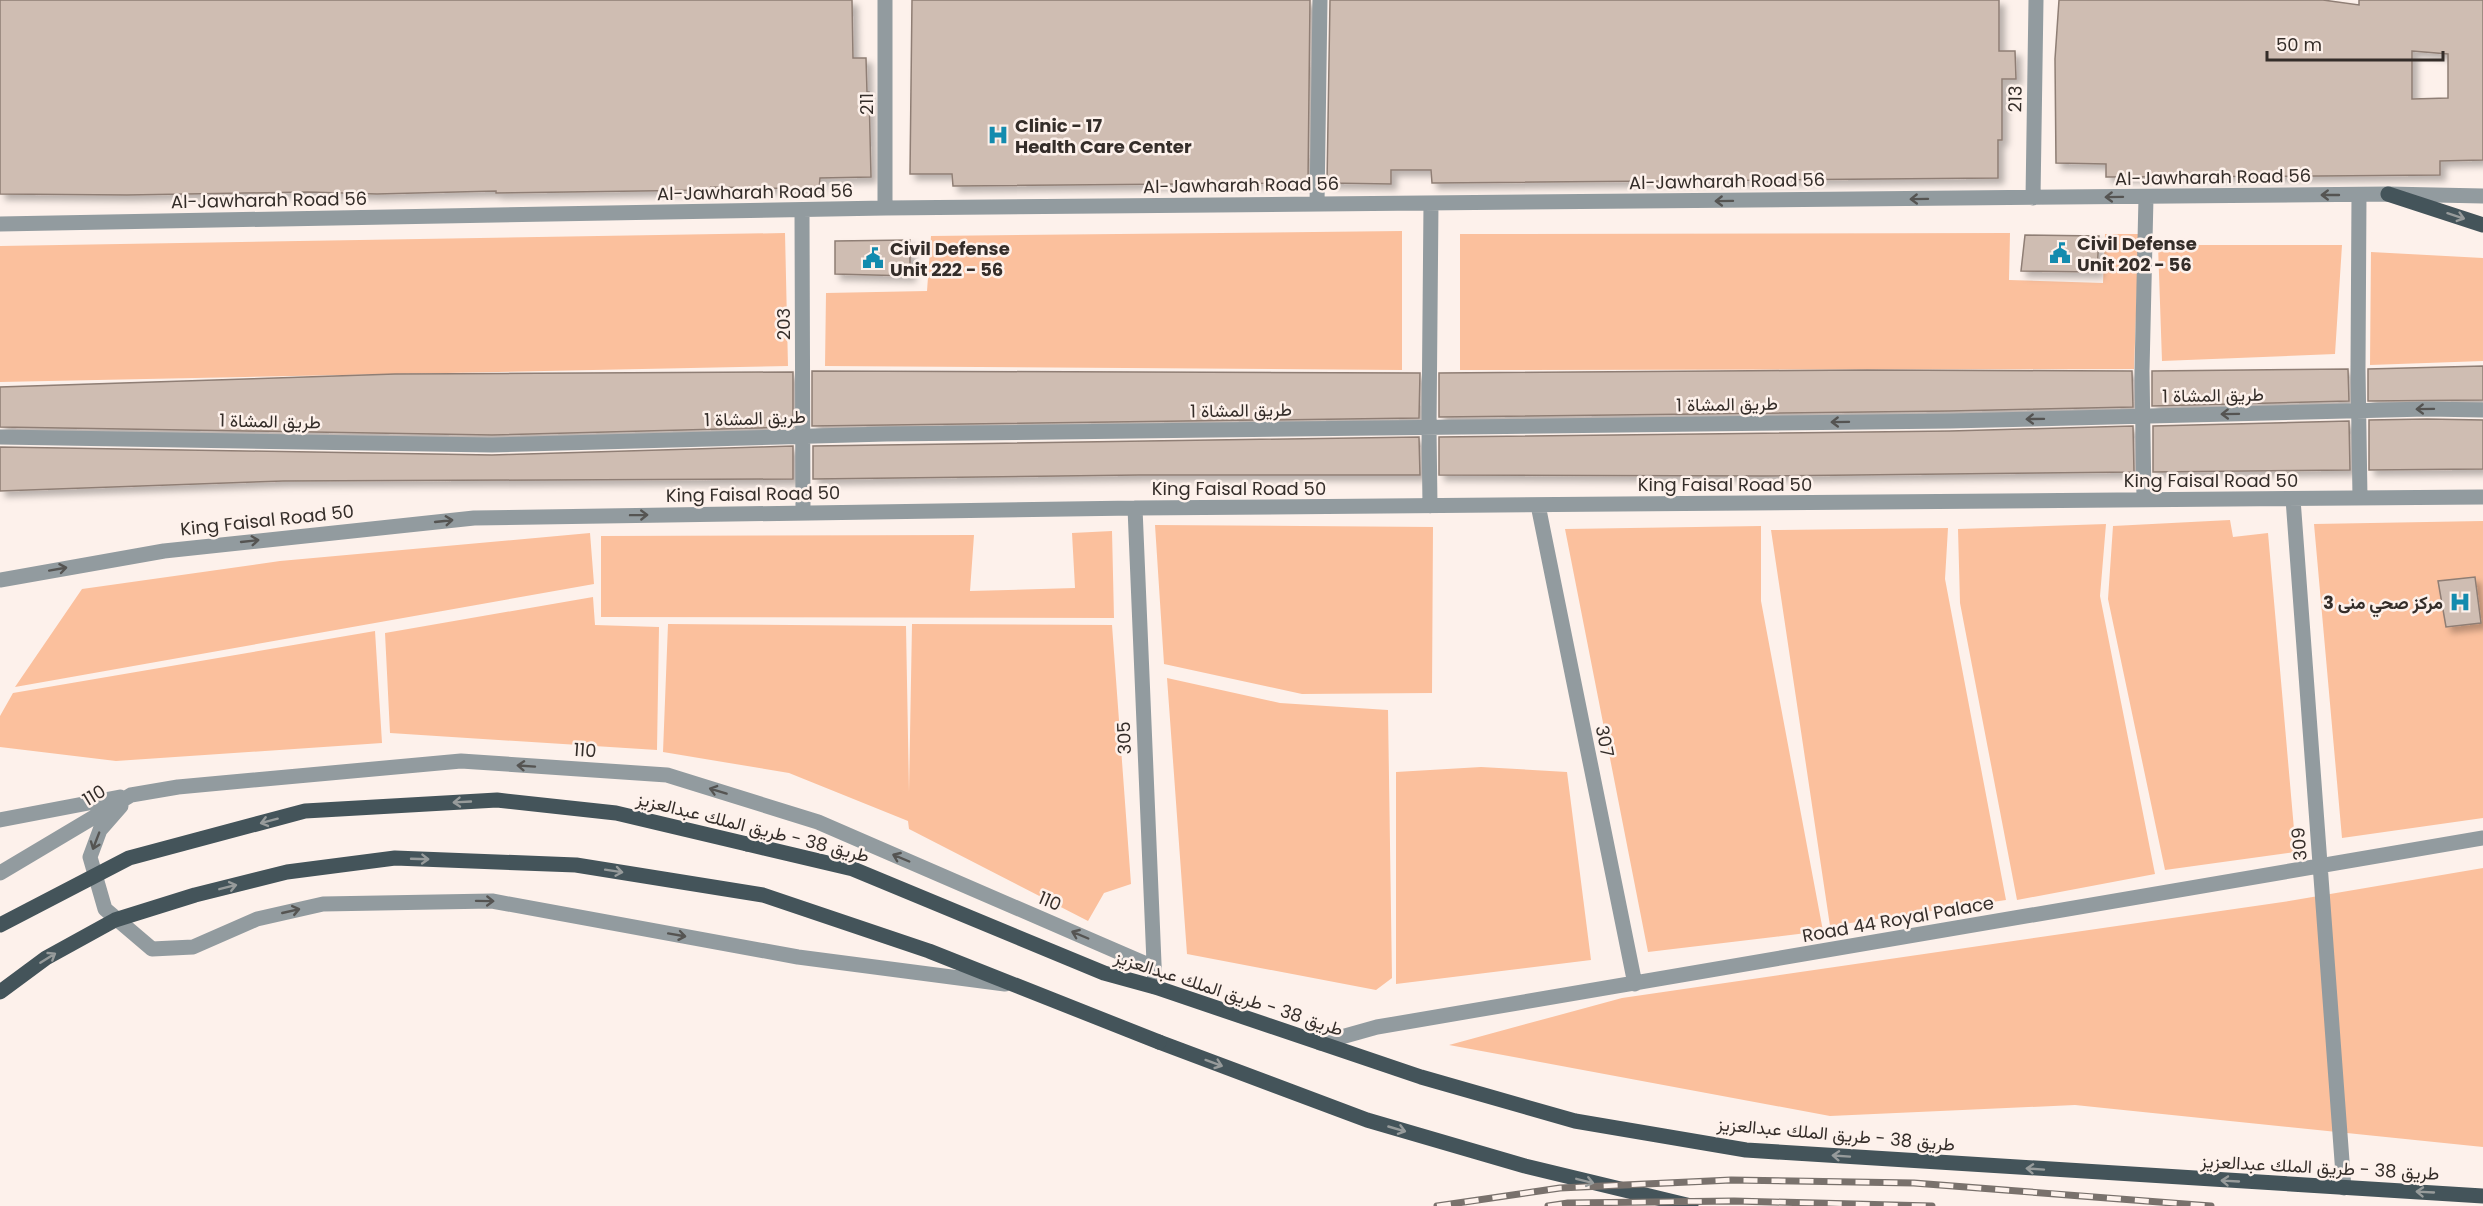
<svg xmlns="http://www.w3.org/2000/svg" width="2483" height="1206" font-family="Poppins,Vazirmatn,sans-serif">
  <defs>
    <filter id="shadow"><feDropShadow dx="5.5" dy="5.5" stdDeviation="3" flood-color="#0004"/></filter>
  </defs>
  <rect width="100%" height="100%" fill="#fdf1eb"/>
  <path fill="#fbc09d" d="M 1402,231 L 1402,370 L 825,366 L 826,293 L 927,291 L 931,236 Z
    M 785,233 L 788,366 L 0,382 L 0,246 Z
    M 2010,233 L 2009,280 L 2103,283 L 2105,234 L 2139,234 L 2134,369 L 1460,370 L 1460,234 Z
    M 2158,245 L 2342,245 L 2335,354 L 2162,361 Z
    M 2371,252 L 2483,258 L 2483,361 L 2370,365 Z
    M 2230,520 L 2233,537 L 2268,533 L 2296,852 L 2165,870 L 2108,599 L 2113,526 Z
    M 2483,521 L 2483,818 L 2342,838 L 2314,524 Z
    M 2106,524 L 2100,596 L 2155,874 L 2017,900 L 1960,603 L 1958,529 Z
    M 1155,525 L 1433,527 L 1432,693 L 1302,694 L 1164,664 Z
    M 1761,526 L 1761,601 L 1823,931 L 1648,952 L 1565,529 Z
    M 1948,528 L 1945,579 L 2006,900 L 1830,926 L 1771,530 Z
    M 1112,531 L 1114,618 L 601,617 L 601,536 L 974,535 L 970,591 L 1075,588 L 1072,533 Z
    M 590,533 L 594,584 L 15,687 L 82,589 L 280,561 Z
    M 593,597 L 595,625 L 659,627 L 657,750 L 390,733 L 385,633 Z
    M 668,624 L 906,626 L 909,792 L 912,624 L 1112,625 L 1131,884 L 1104,893 L 1088,921 L 909,829 L 908,821 L 789,773 L 663,752 Z
    M 375,631 L 382,743 L 116,761 L 0,747 L 0,716 L 13,693 Z
    M 1167,678 L 1280,703 L 1388,710 L 1392,978 L 1376,990 L 1187,954 Z
    M 1481,767 L 1567,772 L 1591,960 L 1396,984 L 1396,772 Z
    M 2483,868 L 2483,1147 L 2075,1105 L 1830,1116 L 1449,1045 L 1622,998 L 2289,901 Z"/>
  <path fill="#cfbdb2" stroke="#8f7e74" stroke-width="1.5" fill-rule="evenodd" filter="url(#shadow)" d="M 0,0 L 852,0 L 853,58 L 866,58 L 867,92 L 869,92 L 871,177 L 820,178 L 819,189 L 711,187 L 711,190 L 496,193 L 496,191 L 377,194 L 308,192 L 127,195 L 0,194 Z
    M 912,0 L 1310,0 L 1308,183 L 953,186 L 952,174 L 910,174 Z
    M 1330,0 L 1999,0 L 1999,51 L 2015,51 L 2016,79 L 2002,79 L 2002,140 L 1998,140 L 1998,178 L 1432,183 L 1431,170 L 1391,170 L 1391,184 L 1327,183 Z
    M 2059,0 L 2323,0 L 2359,5 L 2359,0 L 2483,0 L 2483,160 L 2440,161 L 2440,175 L 2321,176 L 2106,177 L 2106,164 L 2056,163 L 2055,59 ZM 2412,51 L 2448,54 L 2448,98 L 2412,99 Z
    M 2025,235 L 2099,236 L 2097,272 L 2021,271 Z
    M 910,240 L 910,276 L 835,274 L 835,241 Z
    M 2483,366 L 2483,400 L 2368,401 L 2368,369 Z
    M 2348,369 L 2349,401 L 2152,406 L 2152,371 Z
    M 1867,370 L 2132,371 L 2133,407 L 1950,411 L 1439,417 L 1439,373 Z
    M 812,371 L 1420,373 L 1419,418 L 812,426 Z
    M 793,372 L 793,427 L 492,435 L 0,427 L 0,387 L 395,374 Z
    M 2427,419 L 2483,420 L 2483,469 L 2369,470 L 2369,420 Z
    M 2349,421 L 2350,470 L 2153,472 L 2153,426 Z
    M 2133,426 L 2134,472 L 1764,476 L 1439,475 L 1439,437 L 1950,431 Z
    M 1419,437 L 1420,475 L 1139,475 L 813,479 L 813,446 Z
    M 793,446 L 793,479 L 283,481 L 0,491 L 0,447 L 492,455 Z
    M 2475,577 L 2481,623 L 2446,627 L 2438,581 Z"/>
  <g fill="none" stroke-linecap="round" stroke-linejoin="round">
    <path stroke="#929b9f" stroke-width="15" d="M 885,0 L 885,208
      M 2359,195 L 2358,369 L 2360,498
      M 2033,198 L 2036,0
      M 1317,204 L 1320,0
      M 802,211 L 803,513
      M 0,224 L 885,208 L 2388,194 L 2483,196
      M 0,437 L 492,445 L 886,434 L 1950,421 L 2427,409 L 2483,410
      M 2293,499 L 2344,1188
      M 2144,500 L 2142,371 L 2146,197
      M 1538,505 L 1635,984
      M 1430,506 L 1429,428 L 1431,203
      M 1135,508 L 1155,987
      M 0,580 L 164,551 L 474,518 L 1135,508 L 2483,497
      M 121,806 L 100,830 L 90,857 L 105,909 L 152,949 L 193,947 L 257,919 L 323,904 L 492,901 L 798,957 L 1005,984
      M 0,820 L 120,797
      M 0,873 L 131,795 L 178,787 L 461,761 L 667,775 L 818,822 L 1153,967
      M 1320,1043 L 1377,1027 L 2483,838"/>
    <path stroke="#44545a" stroke-width="15" d="M 2388,194 L 2483,225
      M 747,844 L 853,869 L 1104,973 L 1155,987 L 1421,1077 L 1575,1121 L 1746,1150 L 2483,1196
      M 1159,1042 L 1367,1120 L 1525,1166 L 1691,1206"/>
    <defs>
      <path id="rail" d="M 1437,1206 L 1560,1188 L 1731,1180 L 1914,1183 L 2211,1206
        M 1548,1206 L 1568,1203 L 1734,1201 L 1932,1206"/>
    </defs>
    <use href="#rail" stroke="#79716c" stroke-width="7"/>
    <use href="#rail" stroke="#fdf1eb" stroke-width="4.5" stroke-dasharray="14" stroke-linecap="butt"/>
    <path stroke="#44545a" stroke-width="15" d="M 0,925 L 129,858 L 305,811 L 497,800 L 616,813 L 747,844
      M 0,992 L 46,958 L 115,920 L 195,895 L 287,872 L 395,858 L 576,865 L 763,895 L 929,951 L 1159,1042"/>
  </g>
  <defs><path id="oneway-shaft" d="M-6 0H5M1.5-3L5.5 0L1.5 3" fill="none" stroke-width="1.6" stroke-linecap="round" stroke-linejoin="round" transform="scale(1.5)"/></defs>
  <g stroke="#555452">
    <use href="#oneway-shaft" transform="translate(2330 195) rotate(180)"/>
    <use href="#oneway-shaft" transform="translate(2114 197) rotate(179)"/>
    <use href="#oneway-shaft" transform="translate(1919 199) rotate(179)"/>
    <use href="#oneway-shaft" transform="translate(1724 201) rotate(179)"/>
    <use href="#oneway-shaft" transform="translate(2425 409) rotate(179)"/>
    <use href="#oneway-shaft" transform="translate(2230 414) rotate(179)"/>
    <use href="#oneway-shaft" transform="translate(2035 419) rotate(179)"/>
    <use href="#oneway-shaft" transform="translate(1840 422) rotate(179)"/>
    <use href="#oneway-shaft" transform="translate(639 515) rotate(-1)"/>
    <use href="#oneway-shaft" transform="translate(444 521) rotate(-6)"/>
    <use href="#oneway-shaft" transform="translate(250 541) rotate(-6)"/>
    <use href="#oneway-shaft" transform="translate(58 569) rotate(-10)"/>
    <use href="#oneway-shaft" transform="translate(526 766) rotate(-176)"/>
    <use href="#oneway-shaft" transform="translate(718 791) rotate(-163)"/>
    <use href="#oneway-shaft" transform="translate(96 841) rotate(111)"/>
    <use href="#oneway-shaft" transform="translate(901 858) rotate(-157)"/>
    <use href="#oneway-shaft" transform="translate(485 901) rotate(1)"/>
    <use href="#oneway-shaft" transform="translate(291 911) rotate(-13)"/>
    <use href="#oneway-shaft" transform="translate(677 935) rotate(10)"/>
    <use href="#oneway-shaft" transform="translate(1080 935) rotate(-157)"/>
  </g>
  <g stroke="#979b9b">
    <use href="#oneway-shaft" transform="translate(2456 216) rotate(18)"/>
    <use href="#oneway-shaft" transform="translate(462 802) rotate(177)"/>
    <use href="#oneway-shaft" transform="translate(269 821) rotate(165)"/>
    <use href="#oneway-shaft" transform="translate(420 859) rotate(2)"/>
    <use href="#oneway-shaft" transform="translate(614 871) rotate(9)"/>
    <use href="#oneway-shaft" transform="translate(228 887) rotate(-14)"/>
    <use href="#oneway-shaft" transform="translate(48 958) rotate(-32)"/>
    <use href="#oneway-shaft" transform="translate(1214 1063) rotate(20)"/>
    <use href="#oneway-shaft" transform="translate(1397 1129) rotate(16)"/>
    <use href="#oneway-shaft" transform="translate(1841 1156) rotate(-176)"/>
    <use href="#oneway-shaft" transform="translate(2035 1169) rotate(-176)"/>
    <use href="#oneway-shaft" transform="translate(1585 1181) rotate(14)"/>
    <use href="#oneway-shaft" transform="translate(2230 1181) rotate(-177)"/>
    <use href="#oneway-shaft" transform="translate(2425 1192) rotate(-177)"/>
  </g>
  <defs>
    <symbol id="hospital-bare" viewBox="-9 -9 18 18"><path d="M-5-5h3v3.5h4V-5h3V5h-3V1.5h-4V5h-3Z" fill="#138bae" stroke="#fdf1eb" stroke-width="2.5" paint-order="stroke"/></symbol>
    <symbol id="civic-bare" viewBox="-9 -9 18 18"><path d="M-.6-6.5H3V-4.5H.6V-3L4-1V1h2V6H-6V1h2V-1L-.6-3ZM-1.2 2.5V6h2.4V2.5Z" fill="#138bae" stroke="#fdf1eb" stroke-width="2.5" paint-order="stroke"/></symbol>
  </defs>
  <g fill-rule="evenodd">
    <use href="#hospital-bare" x="983" y="120" width="30" height="30"/>
    <use href="#civic-bare" x="2045" y="238" width="30" height="30"/>
    <use href="#civic-bare" x="858" y="243" width="30" height="30"/>
    <use href="#hospital-bare" x="2445" y="587" width="30" height="30"/>
  </g>
  <g text-anchor="middle" dominant-baseline="central" stroke-width="5" stroke-linejoin="round" paint-order="stroke">
    <g font-size="18" fill="#342d29" stroke="#fdf1eb">
      <text transform="translate(2015 99) rotate(-89)">213</text>
      <text transform="translate(866 104) rotate(-90)">211</text>
      <text transform="translate(2213 177) rotate(-1)">Al-Jawharah Road 56</text>
      <text transform="translate(1727 181) rotate(-1)">Al-Jawharah Road 56</text>
      <text transform="translate(1241 185) rotate(-1)">Al-Jawharah Road 56</text>
      <text transform="translate(755 192) rotate(-1)">Al-Jawharah Road 56</text>
      <text transform="translate(269 200) rotate(-1)">Al-Jawharah Road 56</text>
      <text transform="translate(783 324) rotate(-90)">203</text>
      <text transform="translate(2213 395) rotate(-1)">طريق المشاة 1</text>
      <text transform="translate(1727 404) rotate(-1)">طريق المشاة 1</text>
      <text transform="translate(1241 410) rotate(-1)">طريق المشاة 1</text>
      <text transform="translate(755 418) rotate(-2)">طريق المشاة 1</text>
      <text transform="translate(270 421) rotate(1)">طريق المشاة 1</text>
      <text x="2211" y="480">King Faisal Road 50</text>
      <text x="1725" y="484">King Faisal Road 50</text>
      <text x="1239" y="488">King Faisal Road 50</text>
      <text transform="translate(753 494) rotate(-1)">King Faisal Road 50</text>
      <text transform="translate(267 520) rotate(-6)">King Faisal Road 50</text>
      <text transform="translate(1124 738) rotate(-92)">305</text>
      <text transform="translate(1605 741) rotate(79)">307</text>
      <text transform="translate(585 750) rotate(4)">110</text>
      <text transform="translate(94 795) rotate(-31)">110</text>
      <text transform="translate(753 827) rotate(14)">طريق 38 - طريق الملك عبدالعزيز</text>
      <text transform="translate(2299 844) rotate(-94)">309</text>
      <text transform="translate(1050 901) rotate(23)">110</text>
      <text transform="translate(1898 919) rotate(-10)">Road 44 Royal Palace</text>
      <text transform="translate(1229 993) rotate(18)">طريق 38 - طريق الملك عبدالعزيز</text>
      <text transform="translate(1836 1134) rotate(5)">طريق 38 - طريق الملك عبدالعزيز</text>
      <text transform="translate(2320 1167) rotate(3)">طريق 38 - طريق الملك عبدالعزيز</text>
    </g>
    <g font-size="18" font-weight="bold" fill="#342d29" stroke="#fdf1eb" text-anchor="start">
      <text x="1015" y="125">Clinic - 17<tspan x="1015" dy="21">Health Care Center</tspan></text>
      <text x="2077" y="243">Civil Defense<tspan x="2077" dy="21">Unit 202 - 56</tspan></text>
      <text x="890" y="248">Civil Defense<tspan x="890" dy="21">Unit 222 - 56</tspan></text>
      <text x="2443" y="602" text-anchor="end">مركز صحي منى 3</text>
    </g>
  </g>
  <path d="M2267 51v9h176v-9" fill="none" stroke="#342d29" stroke-width="3"/>
  <text x="2276" y="51" font-size="18" fill="#342d29" stroke="#fdf1eb" stroke-width="4.5" paint-order="stroke">50 m</text>
</svg>
